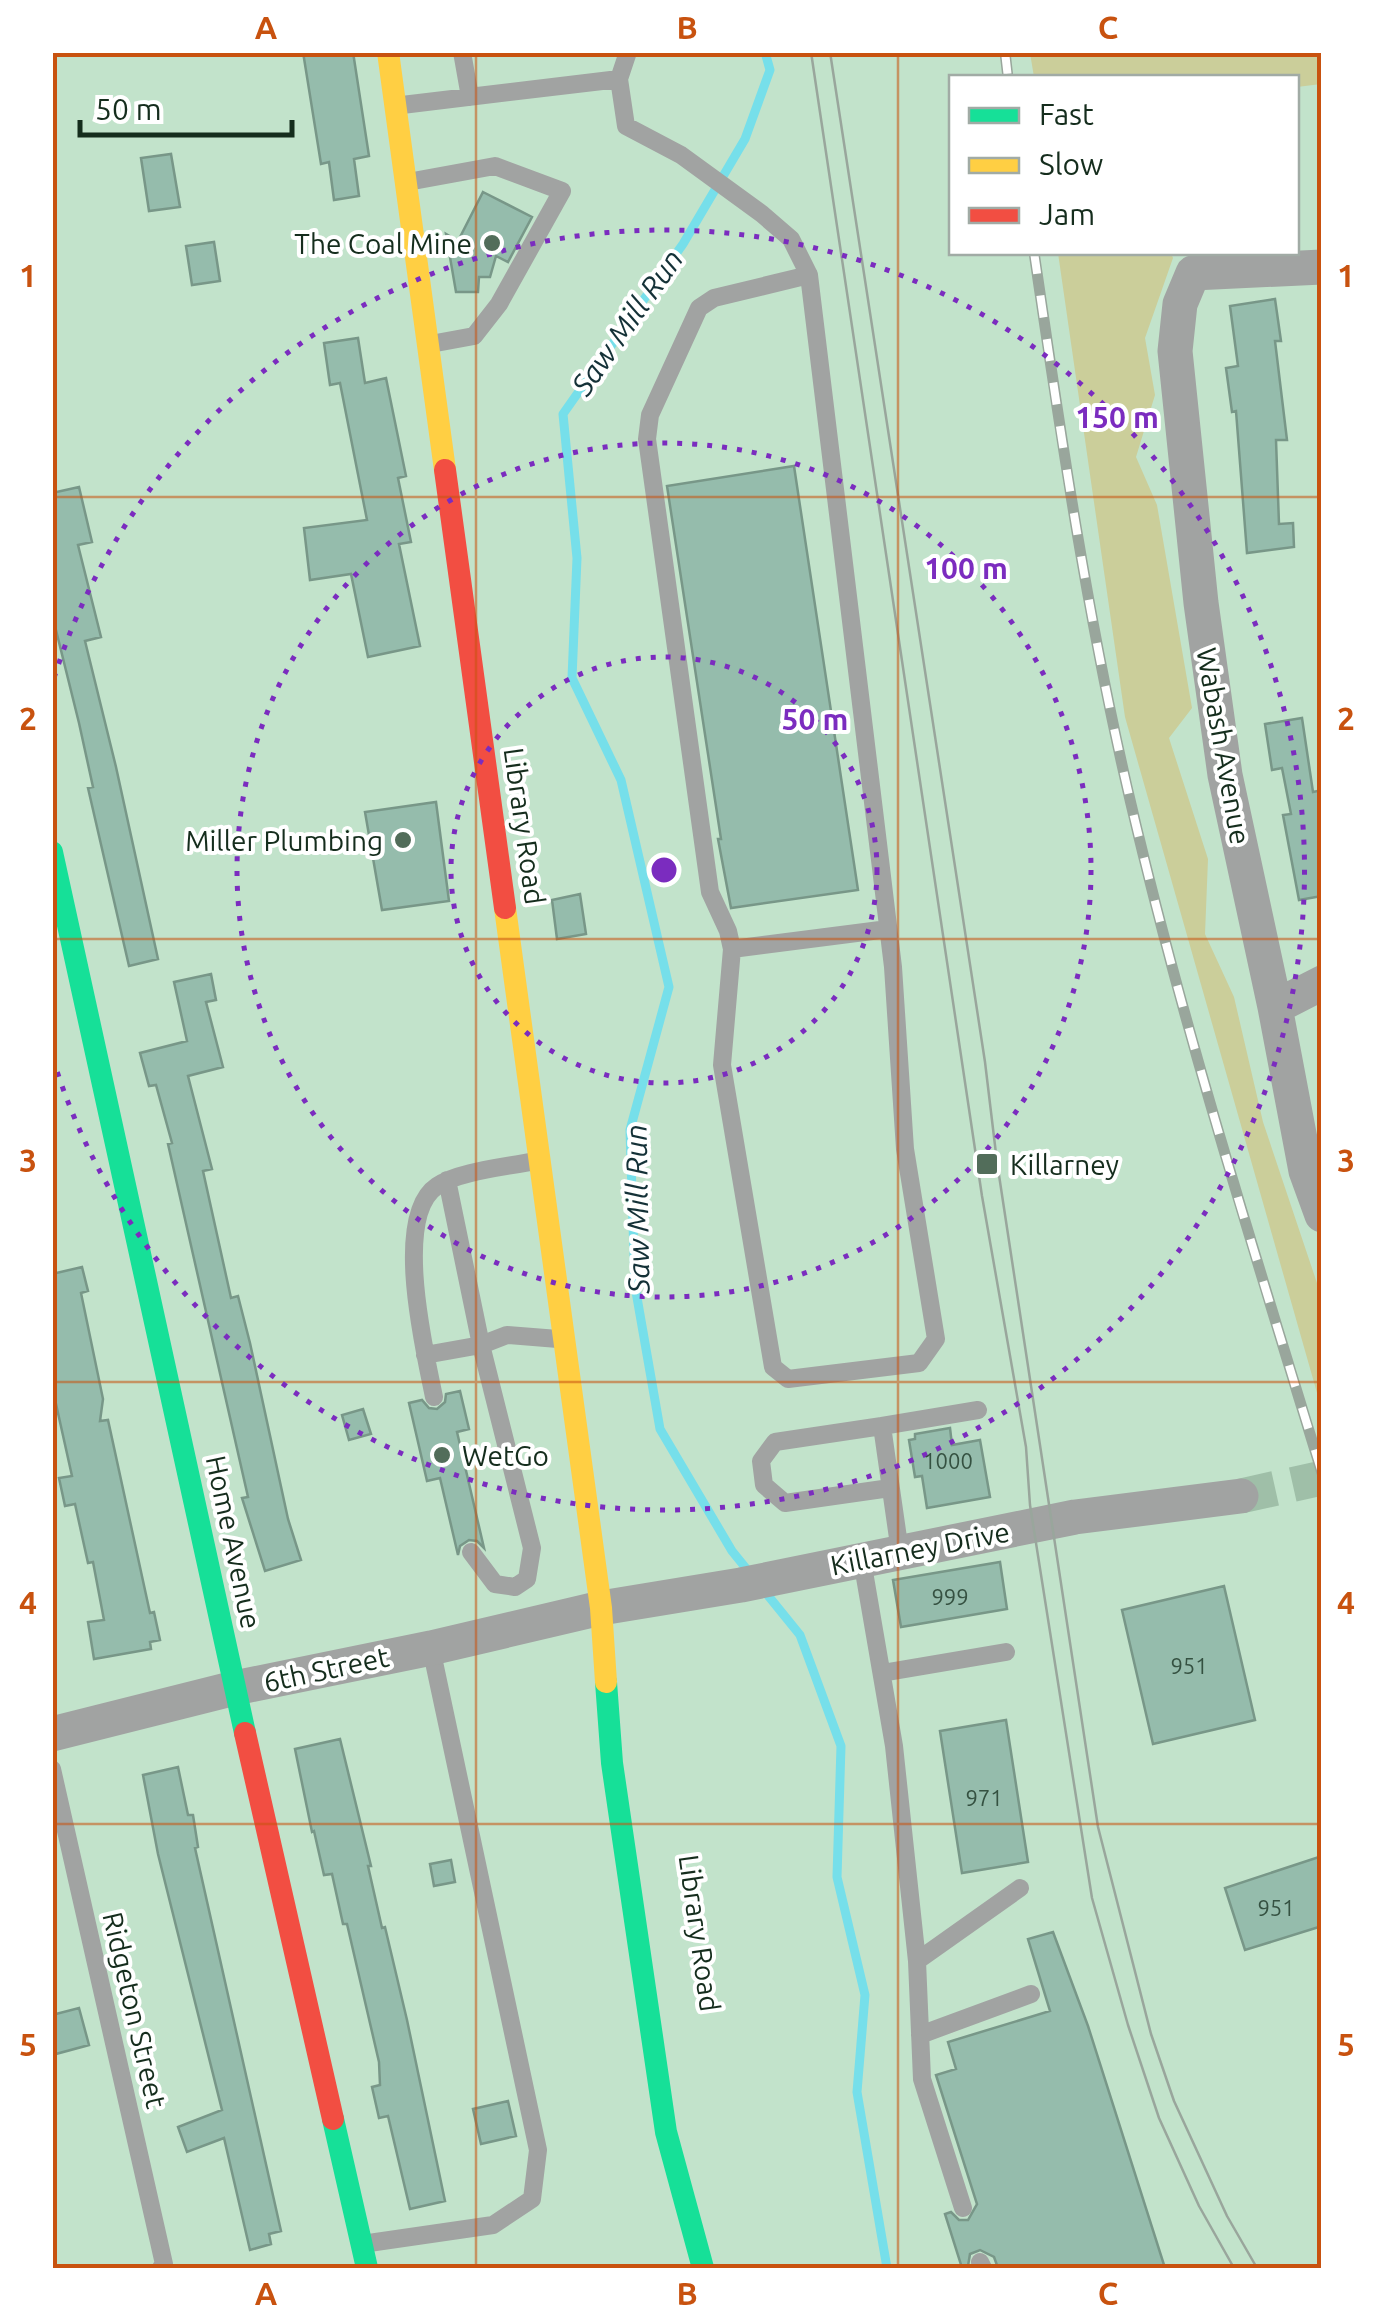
<svg xmlns="http://www.w3.org/2000/svg" width="1374" height="2321" font-family="Ubuntu,sans-serif">
  <rect width="100%" height="100%" fill="#c2e3cb"/>
  <path fill="#cbce9a" d="M 1030,53 L 1321,53 L 1321,84 L 1297,87 L 1296,78 L 1034,77 Z
    M 1171,253 L 1173,258 L 1145,338 L 1155,395 L 1136,457 L 1157,505 L 1192,708 L 1169,738 L 1208,859 L 1205,934 L 1234,997 L 1263,1122 L 1321,1295 L 1321,1407 L 1125,717 L 1058,253 Z"/>
  <g fill="none" stroke-linecap="round" stroke-linejoin="round">
    <path stroke="#76dfea" stroke-width="9" d="M 749,1572 L 732,1551 L 660,1429 L 635,1286 L 630,1130 L 669,987 L 621,780 L 572,678 L 577,558 L 563,414 L 683,244 L 745,139 L 770,70 L 765,52
      M 762,1588 L 800,1635 L 841,1746 L 837,1877 L 865,1995 L 857,2092 L 887,2268"/>
  </g>
  <path fill="#95bcac" stroke="#789788" stroke-width="2.5" d="M 303,52 L 353,52 L 369,156 L 354,159 L 359,196 L 334,200 L 329,162 L 321,164 Z
    M 171,154 L 180,207 L 149,211 L 141,158 Z
    M 483,192 L 532,217 L 508,262 L 496,256 L 490,277 L 479,277 L 478,292 L 456,292 L 446,234 L 458,241 Z
    M 214,242 L 220,281 L 192,285 L 186,246 Z
    M 1275,299 L 1281,341 L 1275,341 L 1287,440 L 1276,440 L 1279,524 L 1293,523 L 1294,547 L 1247,553 L 1236,411 L 1232,412 L 1226,368 L 1238,366 L 1230,306 Z
    M 358,338 L 365,383 L 386,378 L 406,476 L 398,478 L 411,542 L 399,544 L 420,646 L 368,657 L 351,574 L 310,580 L 304,528 L 367,520 L 340,383 L 330,385 L 324,343 Z
    M 794,466 L 858,890 L 731,908 L 718,839 L 721,839 L 667,486 Z
    M 79,487 L 92,542 L 78,545 L 101,637 L 85,641 L 116,767 L 158,959 L 129,966 L 88,788 L 93,787 L 79,723 L 52,614 L 52,493 Z
    M 1302,718 L 1313,792 L 1322,790 L 1322,896 L 1299,900 L 1283,815 L 1291,814 L 1282,768 L 1272,770 L 1265,724 Z
    M 436,802 L 449,901 L 382,910 L 365,812 Z
    M 580,894 L 586,934 L 557,939 L 552,900 Z
    M 211,974 L 216,1000 L 206,1002 L 223,1067 L 188,1076 L 212,1169 L 203,1171 L 231,1298 L 238,1296 L 250,1343 L 288,1519 L 301,1560 L 265,1571 L 242,1498 L 248,1497 L 168,1144 L 172,1143 L 156,1085 L 149,1086 L 140,1053 L 187,1041 L 174,982 Z
    M 82,1267 L 88,1291 L 81,1293 L 103,1399 L 100,1421 L 108,1420 L 150,1613 L 154,1612 L 160,1640 L 150,1642 L 151,1649 L 94,1659 L 88,1622 L 104,1620 L 93,1562 L 88,1563 L 75,1504 L 65,1506 L 59,1478 L 72,1476 L 52,1386 L 52,1274 Z
    M 460,1391 L 469,1429 L 457,1432 L 484,1548 L 477,1541 L 469,1540 L 460,1546 L 458,1555 L 440,1478 L 427,1481 L 409,1403 L 422,1400 L 429,1408 L 437,1409 L 445,1402 L 446,1394 Z
    M 363,1409 L 371,1434 L 349,1440 L 342,1415 Z
    M 950,1428 L 952,1445 L 980,1440 L 990,1497 L 927,1508 L 922,1476 L 915,1477 L 909,1440 L 915,1439 L 915,1434 Z
    M 1000,1562 L 1007,1609 L 901,1627 L 893,1580 Z
    M 1224,1586 L 1255,1720 L 1153,1744 L 1122,1610 Z
    M 1006,1720 L 1028,1862 L 962,1873 L 940,1731 Z
    M 340,1739 L 371,1866 L 368,1866 L 382,1928 L 385,1927 L 407,2020 L 445,2201 L 410,2209 L 388,2116 L 379,2118 L 372,2087 L 380,2085 L 379,2062 L 347,1924 L 343,1924 L 332,1874 L 324,1875 L 314,1831 L 312,1832 L 295,1749 Z
    M 178,1767 L 188,1815 L 193,1815 L 198,1847 L 195,1848 L 281,2231 L 269,2234 L 271,2244 L 250,2250 L 224,2138 L 187,2152 L 178,2127 L 222,2110 L 158,1854 L 143,1775 Z
    M 1322,1856 L 1322,1926 L 1245,1950 L 1225,1888 Z
    M 451,1860 L 455,1882 L 434,1886 L 430,1864 Z
    M 1053,1932 L 1088,2026 L 1165,2268 L 998,2268 L 994,2257 L 980,2250 L 970,2254 L 968,2266 L 962,2268 L 945,2214 L 951,2212 L 959,2220 L 968,2220 L 977,2204 L 936,2075 L 956,2069 L 948,2042 L 1050,2011 L 1028,1939 Z
    M 79,2008 L 89,2045 L 52,2055 L 52,2015 Z
    M 508,2101 L 516,2136 L 481,2144 L 473,2109 Z"/>
  <g fill="none" stroke-linecap="round" stroke-linejoin="round">
    <path stroke="#9fbfa8" stroke-width="35" stroke-dasharray="35 18" stroke-linecap="butt" d="M 1241,1496 L 1322,1478"/>
    <path stroke="#a1a3a2" stroke-width="18" d="M 462,52 L 470,97
      M 619,79 L 628,52
      M 402,105 L 619,79 L 626,126 L 681,155 L 762,214 L 791,239 L 809,275 L 893,967 L 905,1149 L 936,1339 L 919,1363 L 788,1379 L 773,1367 L 722,1065 L 732,949 L 728,931 L 710,892 L 647,439 L 650,415 L 699,308 L 714,298 L 809,275
      M 413,181 L 495,166 L 562,191 L 499,304 L 474,336 L 436,343
      M 732,949 L 888,929
      M 447,1180 L 481,1345 L 532,1548 L 527,1579 L 515,1587 L 495,1584 L 471,1552
      M 425,1355 L 481,1345 L 507,1335 L 558,1339
      M 434,1397 C 425,1352 392,1216 437,1186 C 459,1171 507,1167 535,1161
      M 882,1426 L 978,1410
      M 890,1488 L 785,1503 L 764,1485 L 761,1461 L 775,1442 L 882,1426 L 900,1552
      M 862,1560 L 894,1746 L 917,1961 L 922,2079 L 963,2208
      M 882,1673 L 1006,1652
      M 52,1769 L 164,2264 L 161,2268
      M 917,1961 L 1020,1888
      M 920,2035 L 1031,1994
      M 362,2244 L 493,2225 L 532,2199 L 538,2150 L 431,1648
      M 980,2262 L 983,2268"/>
    <path stroke="#a1a3a2" stroke-width="35" d="M 1322,267 L 1193,273 L 1180,304 L 1175,351 L 1201,603 L 1225,775 L 1275,1007 L 1306,1171 L 1322,1215
      M 1275,1007 L 1322,983
      M 52,1734 L 235,1688 L 431,1648 L 601,1608 L 741,1585 L 1075,1517 L 1241,1496"/>
    <path stroke="#16e098" stroke-width="22" d="M 52,852 L 245,1733
      M 606,1682 L 612,1763 L 666,2132 L 703,2268
      M 333,2119 L 367,2268"/>
    <path stroke="#ffcf43" stroke-width="22" d="M 388,52 L 445,470
      M 505,908 L 601,1608 L 606,1682"/>
    <path stroke="#f24e42" stroke-width="22" d="M 445,470 L 505,908
      M 245,1733 L 333,2119"/>
    <path stroke="#99a69c" stroke-width="2.5" d="M 811,52 L 982,1196 L 1026,1447 L 1030,1505 L 1092,1898 L 1128,2025 L 1159,2118 L 1199,2206 L 1234,2268
      M 830,52 L 985,1062 L 997,1162 L 1098,1827 L 1151,2034 L 1174,2101 L 1227,2216 L 1257,2268"/>
    <defs>
      <path id="rail" d="M 1005,52 L 1008,78
        M 1034,252 C 1061,437 1088,622 1131,804 C 1184,1030 1254,1251 1322,1473"/>
    </defs>
    <use href="#rail" stroke="#99a69c" stroke-width="11"/>
    <use href="#rail" stroke="#fff" stroke-width="8" stroke-dasharray="22" stroke-linecap="butt"/>
  </g>
  <path fill="none" stroke="#c8520f" stroke-width="2.5" stroke-opacity="0.55" d="M 476,52 L 476,2268M 898,52 L 898,2268M 52,497 L 1322,497M 52,939 L 1322,939M 52,1382 L 1322,1382M 52,1824 L 1322,1824"/>
  <g fill="none" stroke="#7b2cbf" stroke-width="5" stroke-dasharray="5 10">
    <circle cx="664" cy="870" r="213"/>
    <circle cx="664" cy="870" r="427"/>
    <path d="M54 678A640 640 0 1 1 54 1062"/>
  </g>
  <g fill="#526d5a" stroke="#fff" stroke-width="4">
    <circle cx="492" cy="243" r="10"/>
    <circle cx="403" cy="840" r="10"/>
    <rect x="975" y="1152" width="24" height="24" rx="5"/>
    <circle cx="442" cy="1455" r="10"/>
  </g>
  <g text-anchor="middle" dominant-baseline="central" stroke-width="8" stroke-linejoin="round" paint-order="stroke">
    <g font-size="22" fill="#355141">
      <text x="948" y="1460">1000</text>
      <text x="950" y="1596">999</text>
      <text x="1189" y="1665">951</text>
      <text x="984" y="1797">971</text>
      <text x="1276" y="1907">951</text>
    </g>
    <g font-size="28" fill="#152d1d" stroke="#fff" text-anchor="end">
      <text x="472" y="243">The Coal Mine</text>
      <text x="383" y="840">Miller Plumbing</text>
      <text x="1010" y="1164" text-anchor="start">Killarney</text>
      <text x="462" y="1455" text-anchor="start">WetGo</text>
    </g>
    <g font-size="28" fill="#152d1d" stroke="#fff">
      <text transform="translate(1224 746) rotate(80)">Wabash Avenue</text>
      <text transform="translate(525 826) rotate(82)">Library Road</text>
      <text transform="translate(234 1542) rotate(78)">Home Avenue</text>
      <text transform="translate(920 1548) rotate(-11)">Killarney Drive</text>
      <text transform="translate(326 1669) rotate(-12)">6th Street</text>
      <text transform="translate(700 1933) rotate(82)">Library Road</text>
      <text transform="translate(135 2010) rotate(77)">Ridgeton Street</text>
    </g>
    <g font-size="30" font-style="italic" fill="#143137" stroke="#fff">
      <text transform="translate(627 322) rotate(-55)">Saw Mill Run</text>
      <text transform="translate(637 1209) rotate(-91)">Saw Mill Run</text>
    </g>
  </g>
  <circle cx="664" cy="870" r="15" fill="#7b2cbf" stroke="#fff" stroke-width="5"/>
  <g font-size="30" text-anchor="middle" font-weight="bold" fill="#7b2cbf" stroke="#fff" stroke-width="8" stroke-linejoin="round" paint-order="stroke">
    <text x="1117" y="428">150 m</text>
    <text x="966" y="579">100 m</text>
    <text x="815" y="730">50 m</text>
  </g>
  <rect width="1374" height="2321" fill="none" stroke="#ffffff" stroke-width="110"/>
  <rect x="949" y="75" width="350" height="180" fill="#ffffff" stroke="#a1aba5" stroke-width="2.5"/>
  <rect x="969" y="108" width="50" height="15" fill="#16e098" stroke="#a1aba5" stroke-width="2.5"/>
  <text x="1039" y="125" font-size="30" fill="#152d1d">Fast</text>
  <rect x="969" y="158" width="50" height="15" fill="#ffcf43" stroke="#a1aba5" stroke-width="2.5"/>
  <text x="1039" y="175" font-size="30" fill="#152d1d">Slow</text>
  <rect x="969" y="208" width="50" height="15" fill="#f24e42" stroke="#a1aba5" stroke-width="2.5"/>
  <text x="1039" y="225" font-size="30" fill="#152d1d">Jam</text>
  <path d="M80 120v15h212v-15" fill="none" stroke="#152d1d" stroke-width="5"/>
  <text x="95" y="120" font-size="30" fill="#152d1d" stroke="#ffffff" stroke-width="8" paint-order="stroke">50 m</text>
  <rect x="55" y="55" width="1264" height="2211" fill="none" stroke="#c8520f" stroke-width="4"/>
  <g font-size="32" text-anchor="middle" font-weight="bold" fill="#c8520f">
    <text x="266" y="39">A</text>
    <text x="687" y="39">B</text>
    <text x="1108" y="39">C</text>
    <text x="28" y="287">1</text>
    <text x="1346" y="287">1</text>
    <text x="28" y="730">2</text>
    <text x="1346" y="730">2</text>
    <text x="28" y="1172">3</text>
    <text x="1346" y="1172">3</text>
    <text x="28" y="1614">4</text>
    <text x="1346" y="1614">4</text>
    <text x="28" y="2056">5</text>
    <text x="1346" y="2056">5</text>
    <text x="266" y="2305">A</text>
    <text x="687" y="2305">B</text>
    <text x="1108" y="2305">C</text>
  </g>
</svg>
